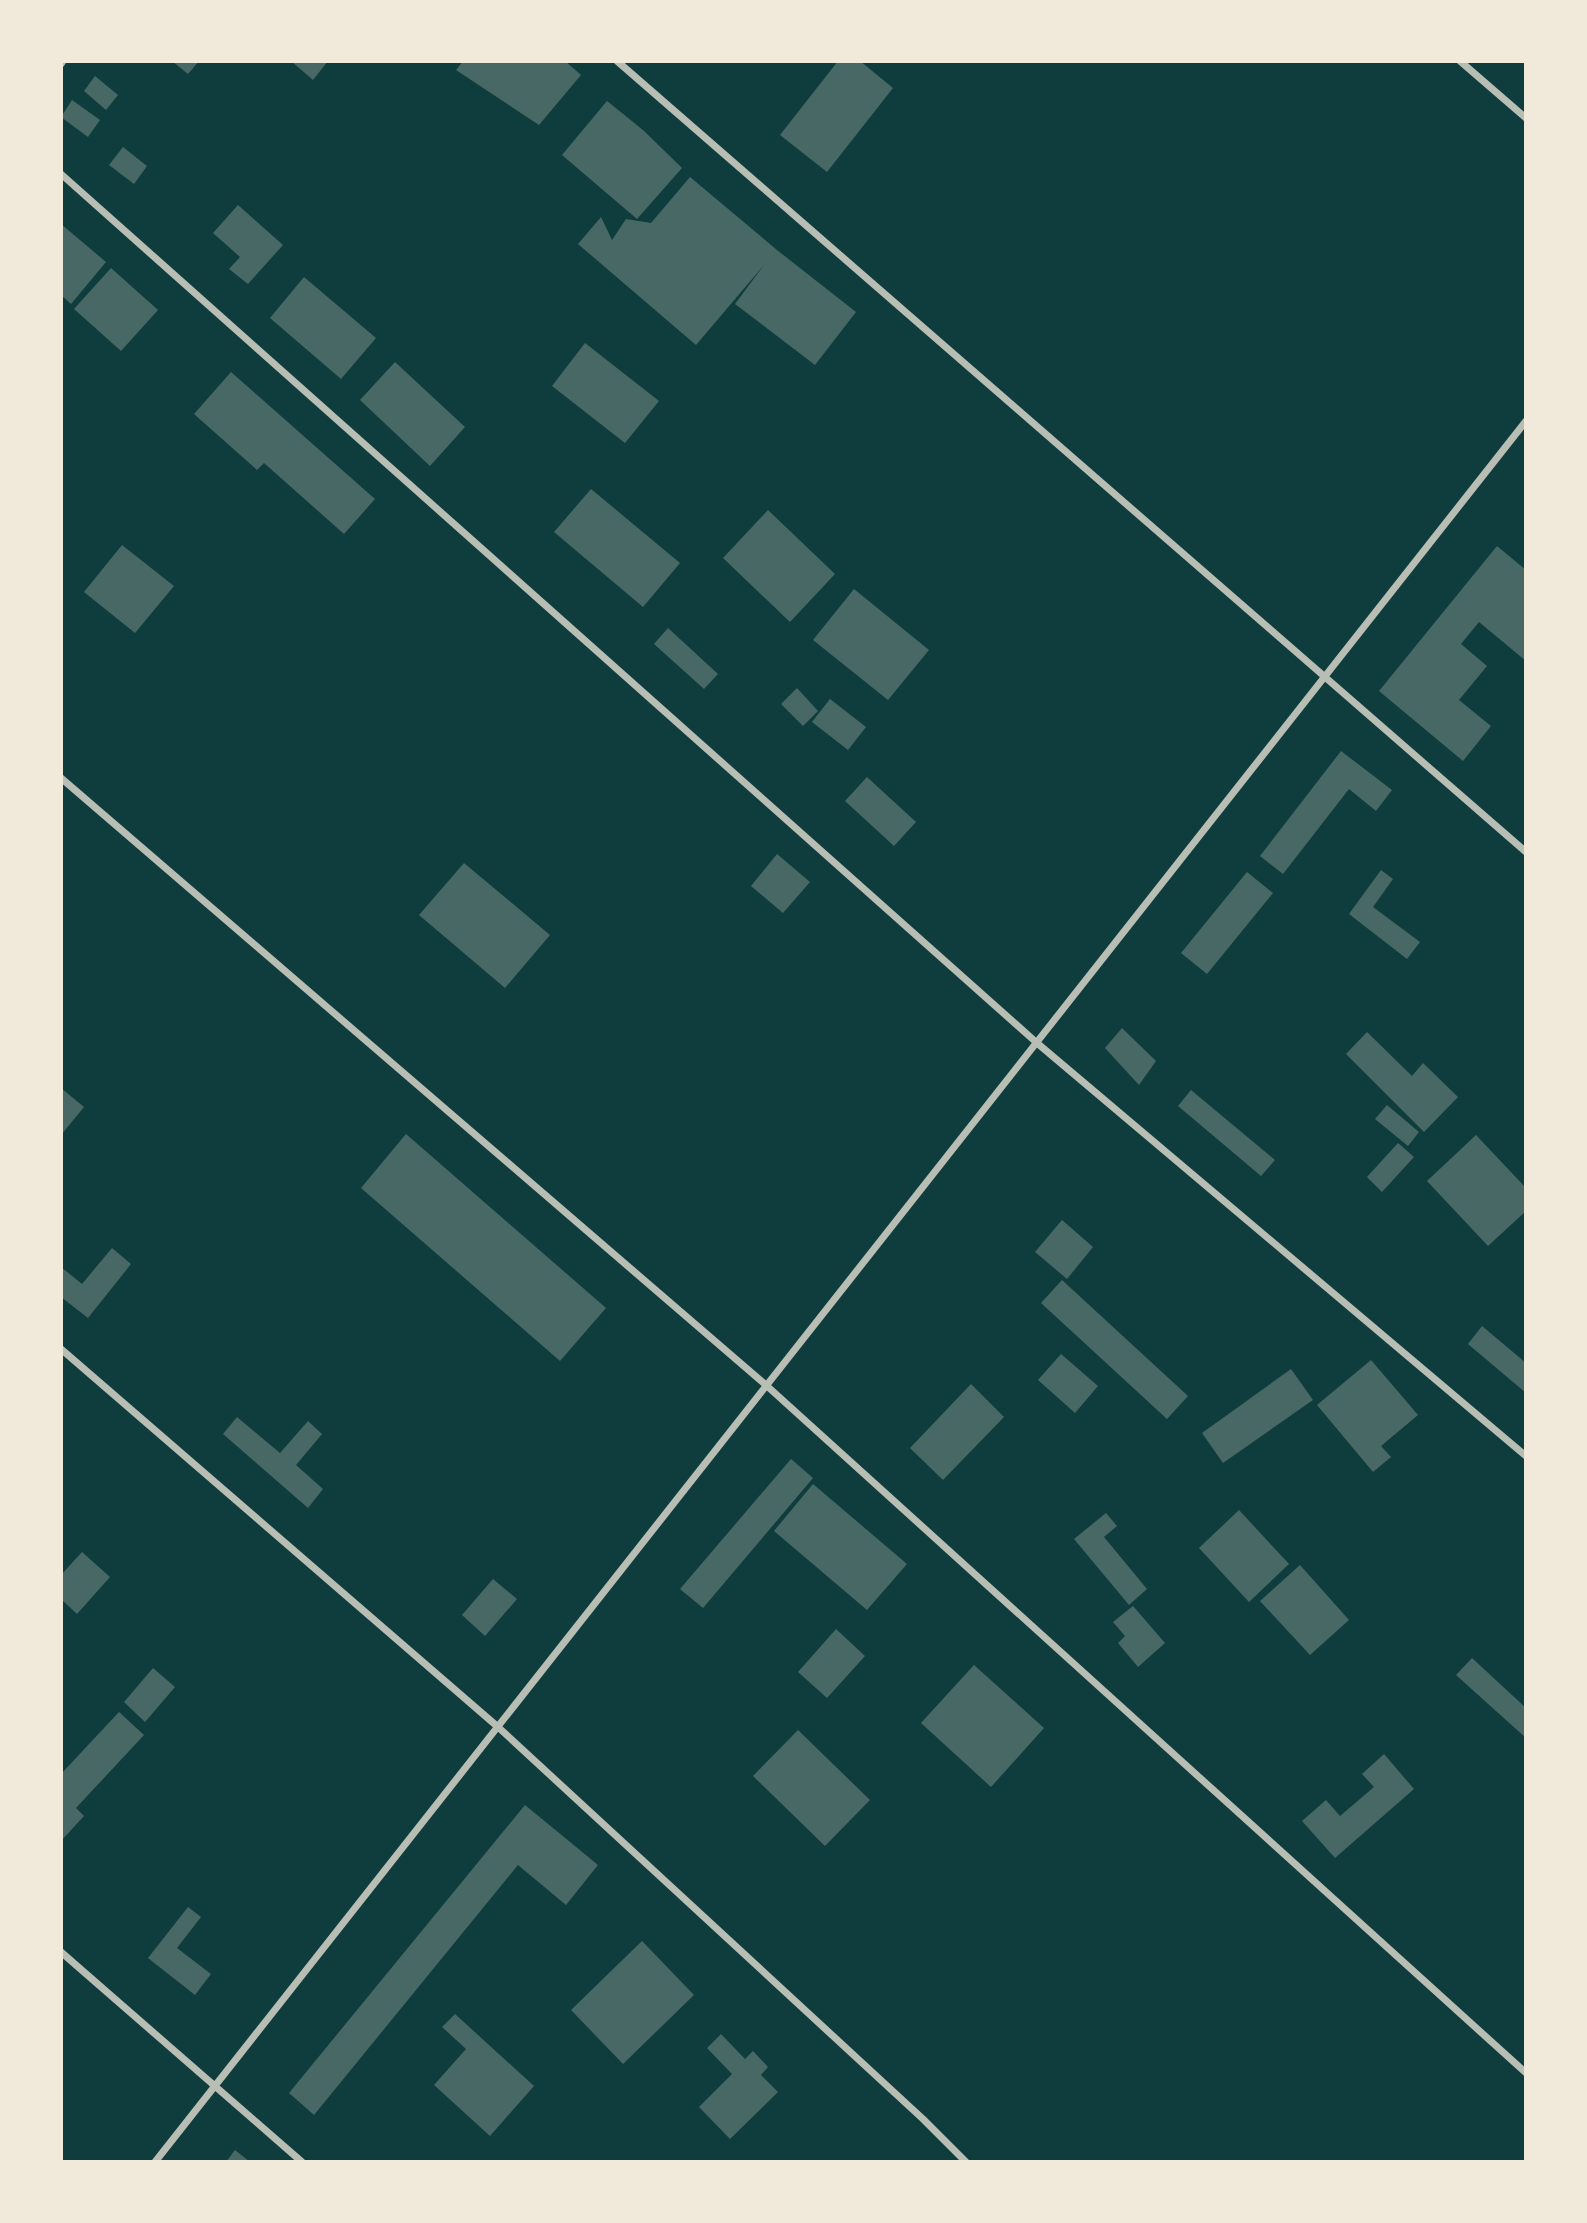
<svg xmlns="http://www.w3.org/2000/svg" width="1587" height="2223" font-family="'Exo 2',sans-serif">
  <rect width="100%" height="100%" fill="#0f3d3e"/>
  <path fill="#486865" d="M 172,61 L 199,61 L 188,74 Z
    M 291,61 L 328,61 L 313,80 Z
    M 463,61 L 565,61 L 581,75 L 539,125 L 456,70 Z
    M 838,61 L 860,61 L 893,88 L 827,172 L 780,135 Z
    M 95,76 L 118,95 L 106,110 L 84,91 Z
    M 72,100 L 100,120 L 88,137 L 61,117 Z
    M 607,101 L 643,130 L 682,168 L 637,219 L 562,155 Z
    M 123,147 L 147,166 L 134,184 L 109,165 Z
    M 690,177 L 777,250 L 856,312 L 815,365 L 735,304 L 764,265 L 696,345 L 578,244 L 601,217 L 612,240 L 626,219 L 651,223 Z
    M 238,205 L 283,245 L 248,284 L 229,269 L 240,257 L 213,233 Z
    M 61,224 L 106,262 L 71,304 L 61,295 Z
    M 111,268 L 158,310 L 121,351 L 74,309 Z
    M 304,277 L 376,338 L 341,379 L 270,318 Z
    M 585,343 L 659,401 L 625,443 L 552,386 Z
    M 395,362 L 465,427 L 430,466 L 360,400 Z
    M 231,372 L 375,499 L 344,534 L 264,463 L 257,470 L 194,414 Z
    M 591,489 L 680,563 L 643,607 L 554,532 Z
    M 768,510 L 835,574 L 790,622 L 723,558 Z
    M 122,545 L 174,586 L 135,633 L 84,592 Z
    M 1497,546 L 1526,570 L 1526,661 L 1479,622 L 1461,644 L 1487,666 L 1459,700 L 1491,726 L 1463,761 L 1379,691 Z
    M 854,589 L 929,650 L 888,700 L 813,640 Z
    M 668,628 L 718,674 L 704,689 L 654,644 Z
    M 797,688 L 818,711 L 803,726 L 781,704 Z
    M 830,699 L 866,727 L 848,750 L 812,722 Z
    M 1341,751 L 1392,790 L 1376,811 L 1349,789 L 1283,874 L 1260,856 Z
    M 867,777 L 916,822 L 894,846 L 845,801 Z
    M 777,854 L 810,882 L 783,913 L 751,886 Z
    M 464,863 L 550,935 L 505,988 L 419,915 Z
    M 1381,870 L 1393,879 L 1373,907 L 1420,942 L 1407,959 L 1349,914 Z
    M 1247,872 L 1273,893 L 1207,974 L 1181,953 Z
    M 1122,1028 L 1156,1061 L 1139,1085 L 1105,1048 Z
    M 1367,1032 L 1412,1076 L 1423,1063 L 1458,1097 L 1424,1132 L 1346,1054 Z
    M 61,1088 L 84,1107 L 61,1135 Z
    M 1191,1090 L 1275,1160 L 1261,1176 L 1178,1106 Z
    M 1387,1105 L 1419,1132 L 1408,1146 L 1375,1119 Z
    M 406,1134 L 606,1308 L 560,1361 L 361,1188 Z
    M 1476,1135 L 1526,1188 L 1526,1211 L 1488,1246 L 1427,1181 Z
    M 1398,1143 L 1414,1157 L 1382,1192 L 1367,1177 Z
    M 1062,1220 L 1093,1247 L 1067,1279 L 1035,1252 Z
    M 112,1248 L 131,1264 L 88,1318 L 61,1297 L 61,1267 L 82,1284 Z
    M 1062,1280 L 1188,1396 L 1167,1419 L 1041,1303 Z
    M 1482,1326 L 1526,1363 L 1526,1393 L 1468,1344 Z
    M 1061,1354 L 1098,1386 L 1075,1413 L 1038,1380 Z
    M 1371,1360 L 1418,1415 L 1381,1446 L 1391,1457 L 1373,1472 L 1317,1405 Z
    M 1291,1369 L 1313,1400 L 1223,1463 L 1202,1433 Z
    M 971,1384 L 1004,1417 L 943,1480 L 910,1448 Z
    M 237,1417 L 280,1453 L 308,1421 L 322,1434 L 296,1465 L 323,1489 L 308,1508 L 223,1434 Z
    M 791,1459 L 813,1478 L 703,1608 L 680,1589 Z
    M 813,1484 L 907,1564 L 867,1610 L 774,1531 Z
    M 1239,1510 L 1289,1564 L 1249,1602 L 1199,1548 Z
    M 1106,1513 L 1117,1526 L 1104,1537 L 1147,1589 L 1129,1605 L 1074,1539 Z
    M 82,1552 L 110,1577 L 77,1614 L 61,1599 L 61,1575 Z
    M 1300,1565 L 1349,1620 L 1310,1655 L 1260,1601 Z
    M 493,1579 L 517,1599 L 485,1636 L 462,1615 Z
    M 1133,1606 L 1165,1643 L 1138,1667 L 1118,1643 L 1125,1636 L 1113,1622 Z
    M 836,1629 L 865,1656 L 827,1698 L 798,1672 Z
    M 1472,1658 L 1526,1708 L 1526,1738 L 1456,1675 Z
    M 974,1665 L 1044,1728 L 991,1787 L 921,1723 Z
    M 153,1668 L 175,1687 L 145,1722 L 124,1702 Z
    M 119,1712 L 144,1735 L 76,1808 L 84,1816 L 61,1841 L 61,1774 Z
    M 798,1730 L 870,1800 L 825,1846 L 753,1776 Z
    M 1384,1754 L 1414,1789 L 1335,1858 L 1302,1821 L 1326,1800 L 1340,1816 L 1374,1787 L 1362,1774 Z
    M 525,1805 L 598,1865 L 566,1905 L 518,1865 L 314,2115 L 289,2093 Z
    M 188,1907 L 201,1917 L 177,1948 L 211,1974 L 195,1995 L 148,1958 Z
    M 642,1941 L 694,1995 L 623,2064 L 571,2010 Z
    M 455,2014 L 534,2086 L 490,2136 L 434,2085 L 466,2049 L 442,2027 Z
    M 721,2034 L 745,2059 L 753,2051 L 768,2067 L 761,2075 L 778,2092 L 730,2139 L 699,2107 L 732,2074 L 707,2048 Z
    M 235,2150 L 250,2162 L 226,2162 Z"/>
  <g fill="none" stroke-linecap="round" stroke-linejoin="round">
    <path stroke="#b8beb3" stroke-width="7" d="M 617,61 L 1526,852
      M 1460,61 L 1526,118
      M 61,64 L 63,61
      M 61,174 L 1037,1043 L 1526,1456
      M 61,778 L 767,1386 L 1526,2073
      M 61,1349 L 498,1727 L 923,2119 L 966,2162
      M 61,1952 L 302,2162
      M 155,2162 L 1526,421"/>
  </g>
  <rect width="1587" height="2223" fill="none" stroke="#f1e9da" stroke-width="126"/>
</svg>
